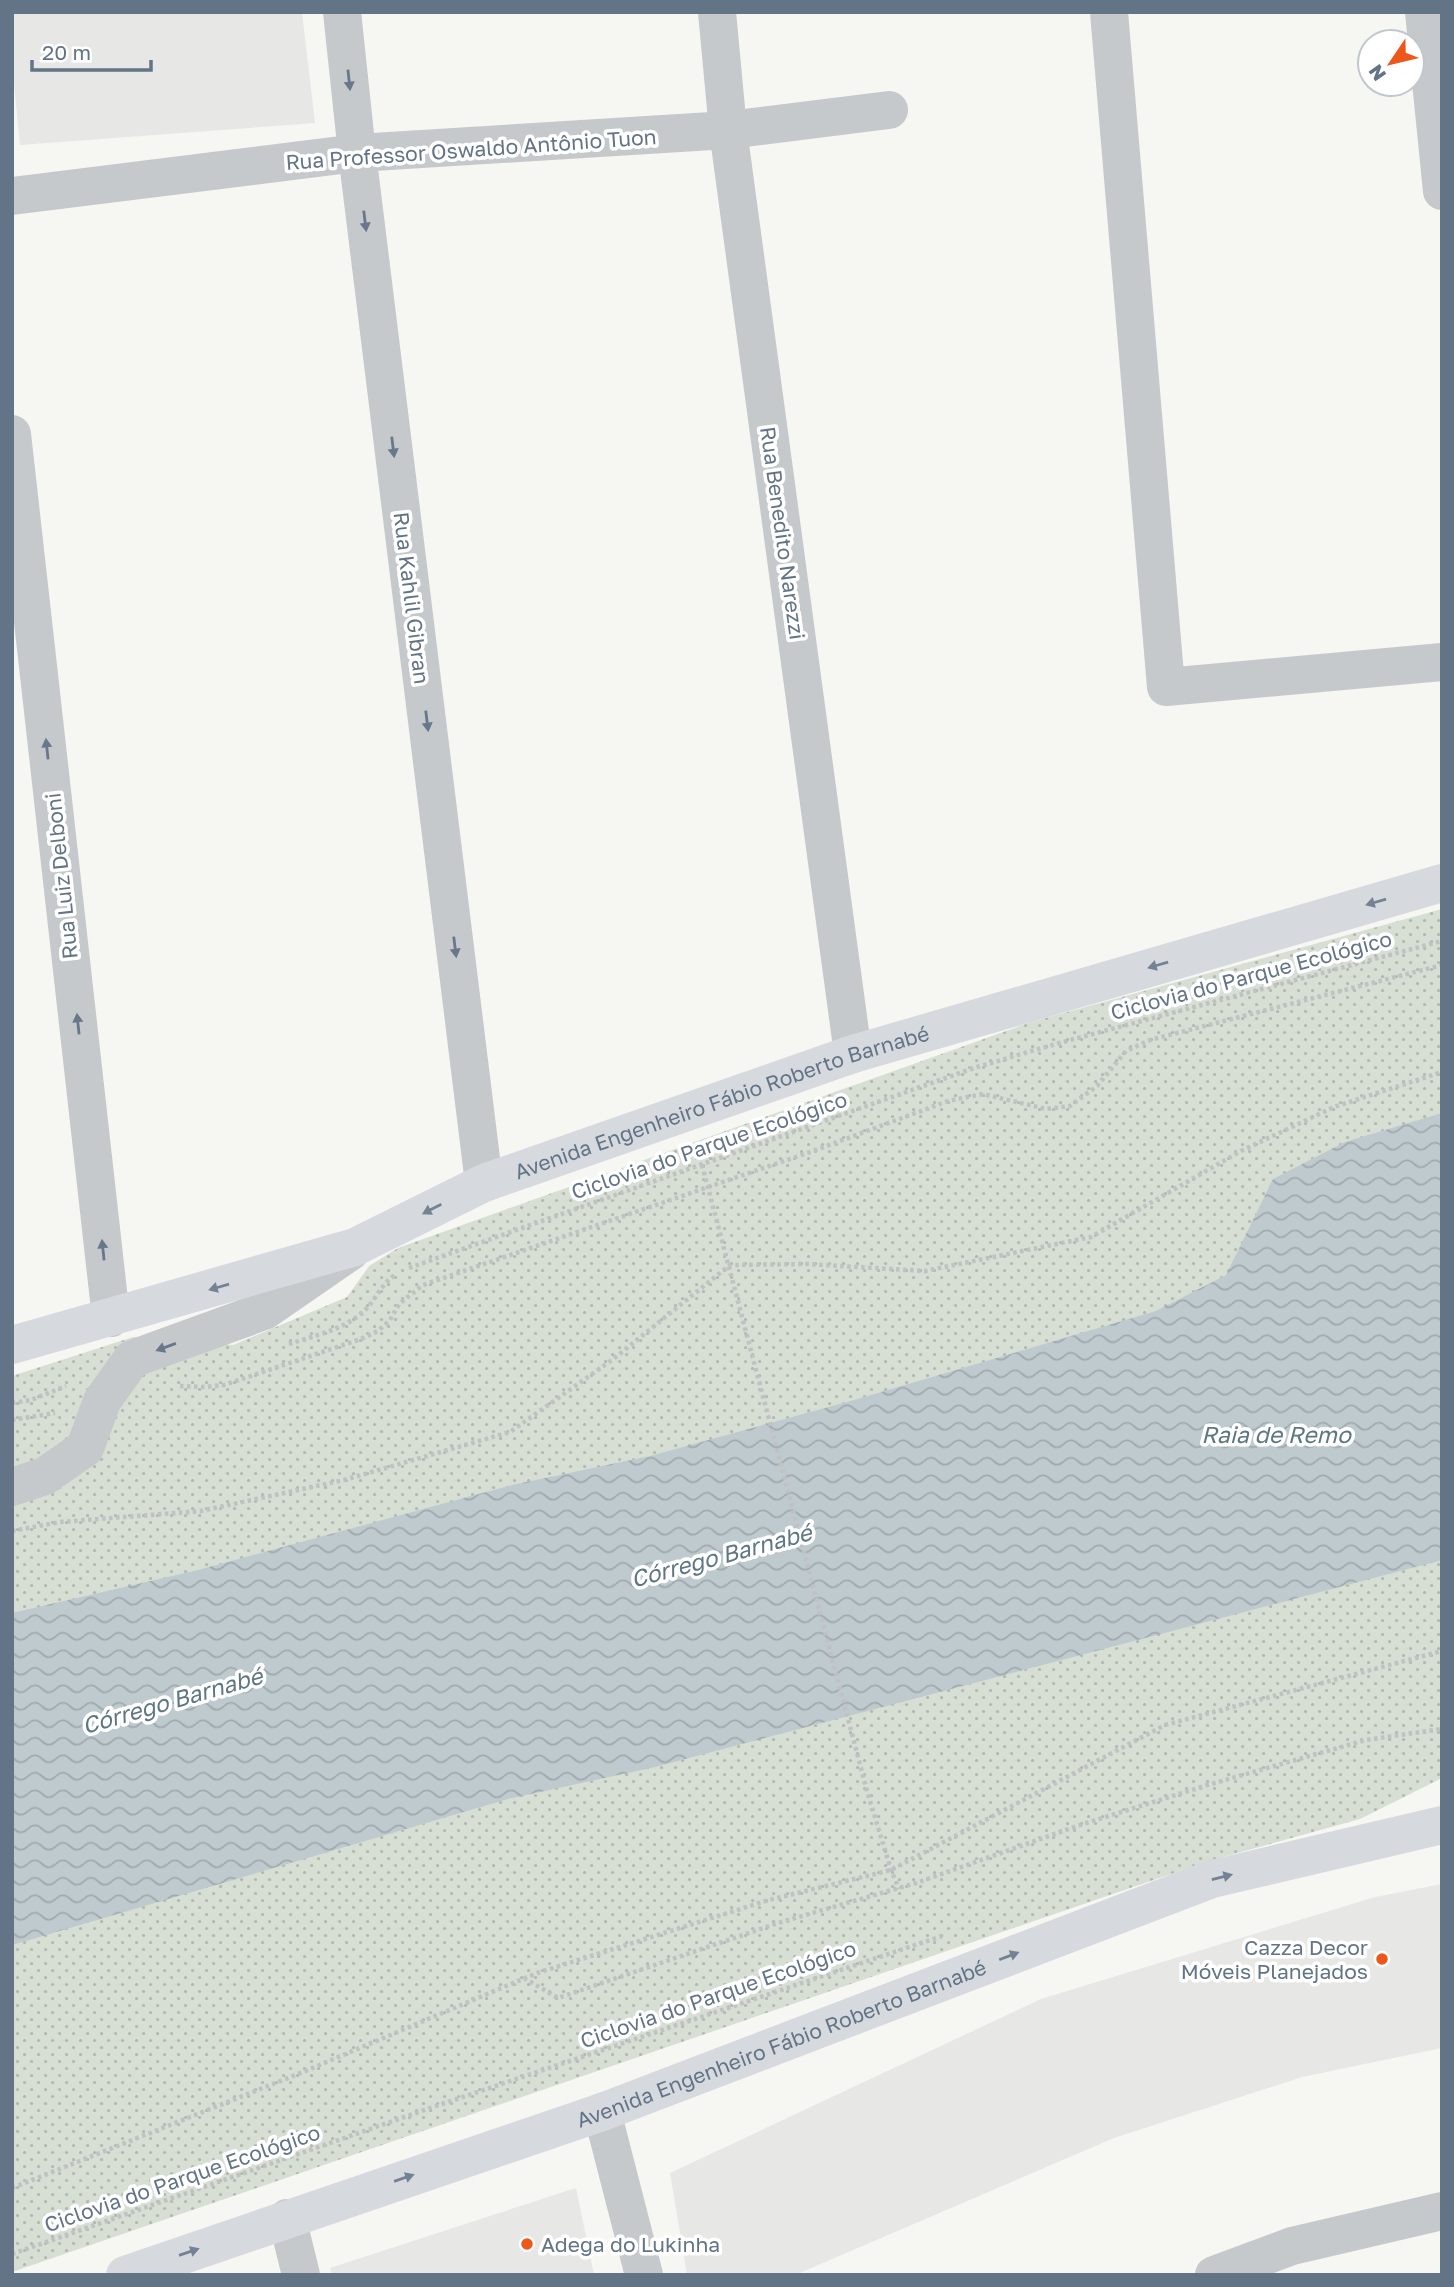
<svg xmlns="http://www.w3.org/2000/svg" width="1454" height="2287" font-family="'Golos Text',sans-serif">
  <defs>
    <pattern id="park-dots" width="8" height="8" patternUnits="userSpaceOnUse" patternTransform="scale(1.75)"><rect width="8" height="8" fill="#d7ded3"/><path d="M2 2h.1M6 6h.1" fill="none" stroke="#b2b9b1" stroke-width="1.8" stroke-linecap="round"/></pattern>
    <pattern id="water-waves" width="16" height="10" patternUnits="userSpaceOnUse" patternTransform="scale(1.75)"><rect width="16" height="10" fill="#bfcacf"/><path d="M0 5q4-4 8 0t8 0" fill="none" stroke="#9fa9ae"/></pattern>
  </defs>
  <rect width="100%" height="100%" fill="#f6f6f2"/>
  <path fill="#e7e8e6" d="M 12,12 L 302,12 L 315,123 L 20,145 L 12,63 Z
    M 1442,1884 L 1442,2048 L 1302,2077 L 1114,2138 L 795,2275 L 687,2275 L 670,2173 L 1041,1999 L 1375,1897 Z
    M 576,2188 L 594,2275 L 332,2275 L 330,2268 Z"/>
  <path fill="url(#park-dots)" d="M 1442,909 L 1442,1778 L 1360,1819 L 1212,1860 L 12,2272 L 12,1376 L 133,1337 L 233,1345 L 347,1297 L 369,1266 L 398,1248 L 1031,1022 Z"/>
  <path fill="url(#water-waves)" d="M 1442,1113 L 1442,1560 L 655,1767 L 508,1799 L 12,1945 L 12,1613 L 198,1570 L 512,1485 L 650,1456 L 854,1400 L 1156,1311 L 1226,1275 L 1273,1179 L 1345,1142 Z"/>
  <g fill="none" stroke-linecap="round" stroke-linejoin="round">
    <path stroke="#bfc1c3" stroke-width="4.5" stroke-dasharray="3.5 3.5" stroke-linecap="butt" d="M 702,1165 L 867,1791 L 891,1870 L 899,1889
      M 409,1268 L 974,1068 L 1059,1043 L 1442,941
      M 289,1344 C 313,1336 342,1330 362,1313 C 375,1302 380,1285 395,1275
      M 180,1386 L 205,1387 L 224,1385 L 361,1339 L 378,1331 L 390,1320 L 399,1304 L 423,1285 L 813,1151 L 948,1101 L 983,1094 L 1046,1109 L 1070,1106 L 1097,1086 L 1126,1051 L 1150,1040 L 1442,965
      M 12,1403 L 31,1400 L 66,1386
      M 12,1420 L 55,1413
      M 12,1531 L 60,1522 L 201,1511 L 344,1480 L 510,1432 L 612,1360 L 730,1265 L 807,1264 L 925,1271 L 1091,1237 L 1241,1151 L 1334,1107 L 1442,1072
      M 524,1978 L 558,1998 L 778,1923 L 916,1883 L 1083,1824 L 1211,1784 L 1366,1740 L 1442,1729
      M 12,2188 L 303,2072 L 537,1973 L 769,1900 L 891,1870 L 1165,1725 L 1442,1651
      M 12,2254 L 436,2106 L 942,1936"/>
    <path stroke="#c5c9cc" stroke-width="38" d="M 342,12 L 357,153 L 484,1183
      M 717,12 L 728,130 L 853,1054
      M 1109,12 L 1166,687 L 1442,662
      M 1424,12 L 1442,191
      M 12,196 L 357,153 L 728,130 L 889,110
      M 12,434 L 111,1318
      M 12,1487 L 45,1476 L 85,1448 L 102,1401 L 132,1359 L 264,1311 L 351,1251
      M 602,2112 L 644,2275
      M 287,2218 L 301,2275
      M 1214,2275 L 1292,2246 L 1442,2211"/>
    <g stroke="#d6dadf" stroke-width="38">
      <path id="s1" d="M 12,1345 L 355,1247 L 484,1183 L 853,1054 L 1442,883"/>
      <path id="s2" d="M 125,2275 L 602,2112 L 1212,1879 L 1442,1825"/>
    </g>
  </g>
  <defs><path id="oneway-solid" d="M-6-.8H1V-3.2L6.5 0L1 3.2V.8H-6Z" transform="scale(1.75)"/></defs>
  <g fill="#68788a">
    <use href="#oneway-solid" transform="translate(349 80) rotate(84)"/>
    <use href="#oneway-solid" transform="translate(365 221) rotate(83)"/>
    <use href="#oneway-solid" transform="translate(393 447) rotate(83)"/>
    <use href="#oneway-solid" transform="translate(427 721) rotate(83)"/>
    <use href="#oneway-solid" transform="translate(47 749) rotate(-96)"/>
    <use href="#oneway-solid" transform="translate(455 947) rotate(83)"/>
    <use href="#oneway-solid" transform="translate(78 1024) rotate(-96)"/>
    <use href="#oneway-solid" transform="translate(103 1250) rotate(-96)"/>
    <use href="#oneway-solid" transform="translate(166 1347) rotate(160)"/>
  </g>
  <g fill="#748393">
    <use href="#oneway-solid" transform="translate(1376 902) rotate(164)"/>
    <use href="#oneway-solid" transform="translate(1158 965) rotate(164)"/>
    <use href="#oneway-solid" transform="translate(432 1209) rotate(153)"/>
    <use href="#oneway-solid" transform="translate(219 1287) rotate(164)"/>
    <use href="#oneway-solid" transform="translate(1222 1877) rotate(-14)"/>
    <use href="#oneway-solid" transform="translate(1009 1956) rotate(-21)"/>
    <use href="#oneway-solid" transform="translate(404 2178) rotate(-19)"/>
    <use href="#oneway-solid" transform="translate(189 2252) rotate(-19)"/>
  </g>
  <g fill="#ee571a" stroke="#fff" stroke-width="2.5">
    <circle cx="1382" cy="1959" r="7"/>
    <circle cx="527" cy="2244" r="7"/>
  </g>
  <g text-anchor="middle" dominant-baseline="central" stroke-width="7" stroke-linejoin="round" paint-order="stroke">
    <g font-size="21" fill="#637486" stroke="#fff">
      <text transform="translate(471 149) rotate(-4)">Rua Professor Oswaldo Antônio Tuon</text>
      <text transform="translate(783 533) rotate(82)">Rua Benedito Narezzi</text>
      <text transform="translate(412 598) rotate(83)">Rua Kahlil Gibran</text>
      <text transform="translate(61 876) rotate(-96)">Rua Luiz Delboni</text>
      <text transform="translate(1251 975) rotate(-15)">Ciclovia do Parque Ecológico</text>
      <text stroke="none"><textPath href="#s1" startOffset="752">Avenida Engenheiro Fábio Roberto Barnabé</textPath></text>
      <text transform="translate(709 1145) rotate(-19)">Ciclovia do Parque Ecológico</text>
      <text transform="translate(718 1994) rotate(-19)">Ciclovia do Parque Ecológico</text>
      <text stroke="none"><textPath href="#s2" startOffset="696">Avenida Engenheiro Fábio Roberto Barnabé</textPath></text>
      <text transform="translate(182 2178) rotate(-19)">Ciclovia do Parque Ecológico</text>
    </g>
    <g font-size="21" fill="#637486" stroke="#fff" text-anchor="end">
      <text x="1368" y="1947">Cazza Decor<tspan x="1368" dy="24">Móveis Planejados</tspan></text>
      <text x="541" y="2244" text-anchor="start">Adega do Lukinha</text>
    </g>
    <g font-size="23" font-style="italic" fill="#5f7783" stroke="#fff">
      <text x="1276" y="1434">Raia de Remo</text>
      <text transform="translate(721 1555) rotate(-15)">Córrego Barnabé</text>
      <text transform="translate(172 1700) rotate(-16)">Córrego Barnabé</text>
    </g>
  </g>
  <rect width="1454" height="2287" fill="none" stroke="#637486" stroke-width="28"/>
  <g transform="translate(1391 63) rotate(235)"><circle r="33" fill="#ffffff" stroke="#c1c7cf" stroke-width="2"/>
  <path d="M0-5L12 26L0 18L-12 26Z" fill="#ee571a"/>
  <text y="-10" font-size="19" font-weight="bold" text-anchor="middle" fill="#637486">N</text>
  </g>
  <path d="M32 60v10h119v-10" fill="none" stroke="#637486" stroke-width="3.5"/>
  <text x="42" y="60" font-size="21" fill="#637486" stroke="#ffffff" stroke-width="5" paint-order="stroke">20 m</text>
</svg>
